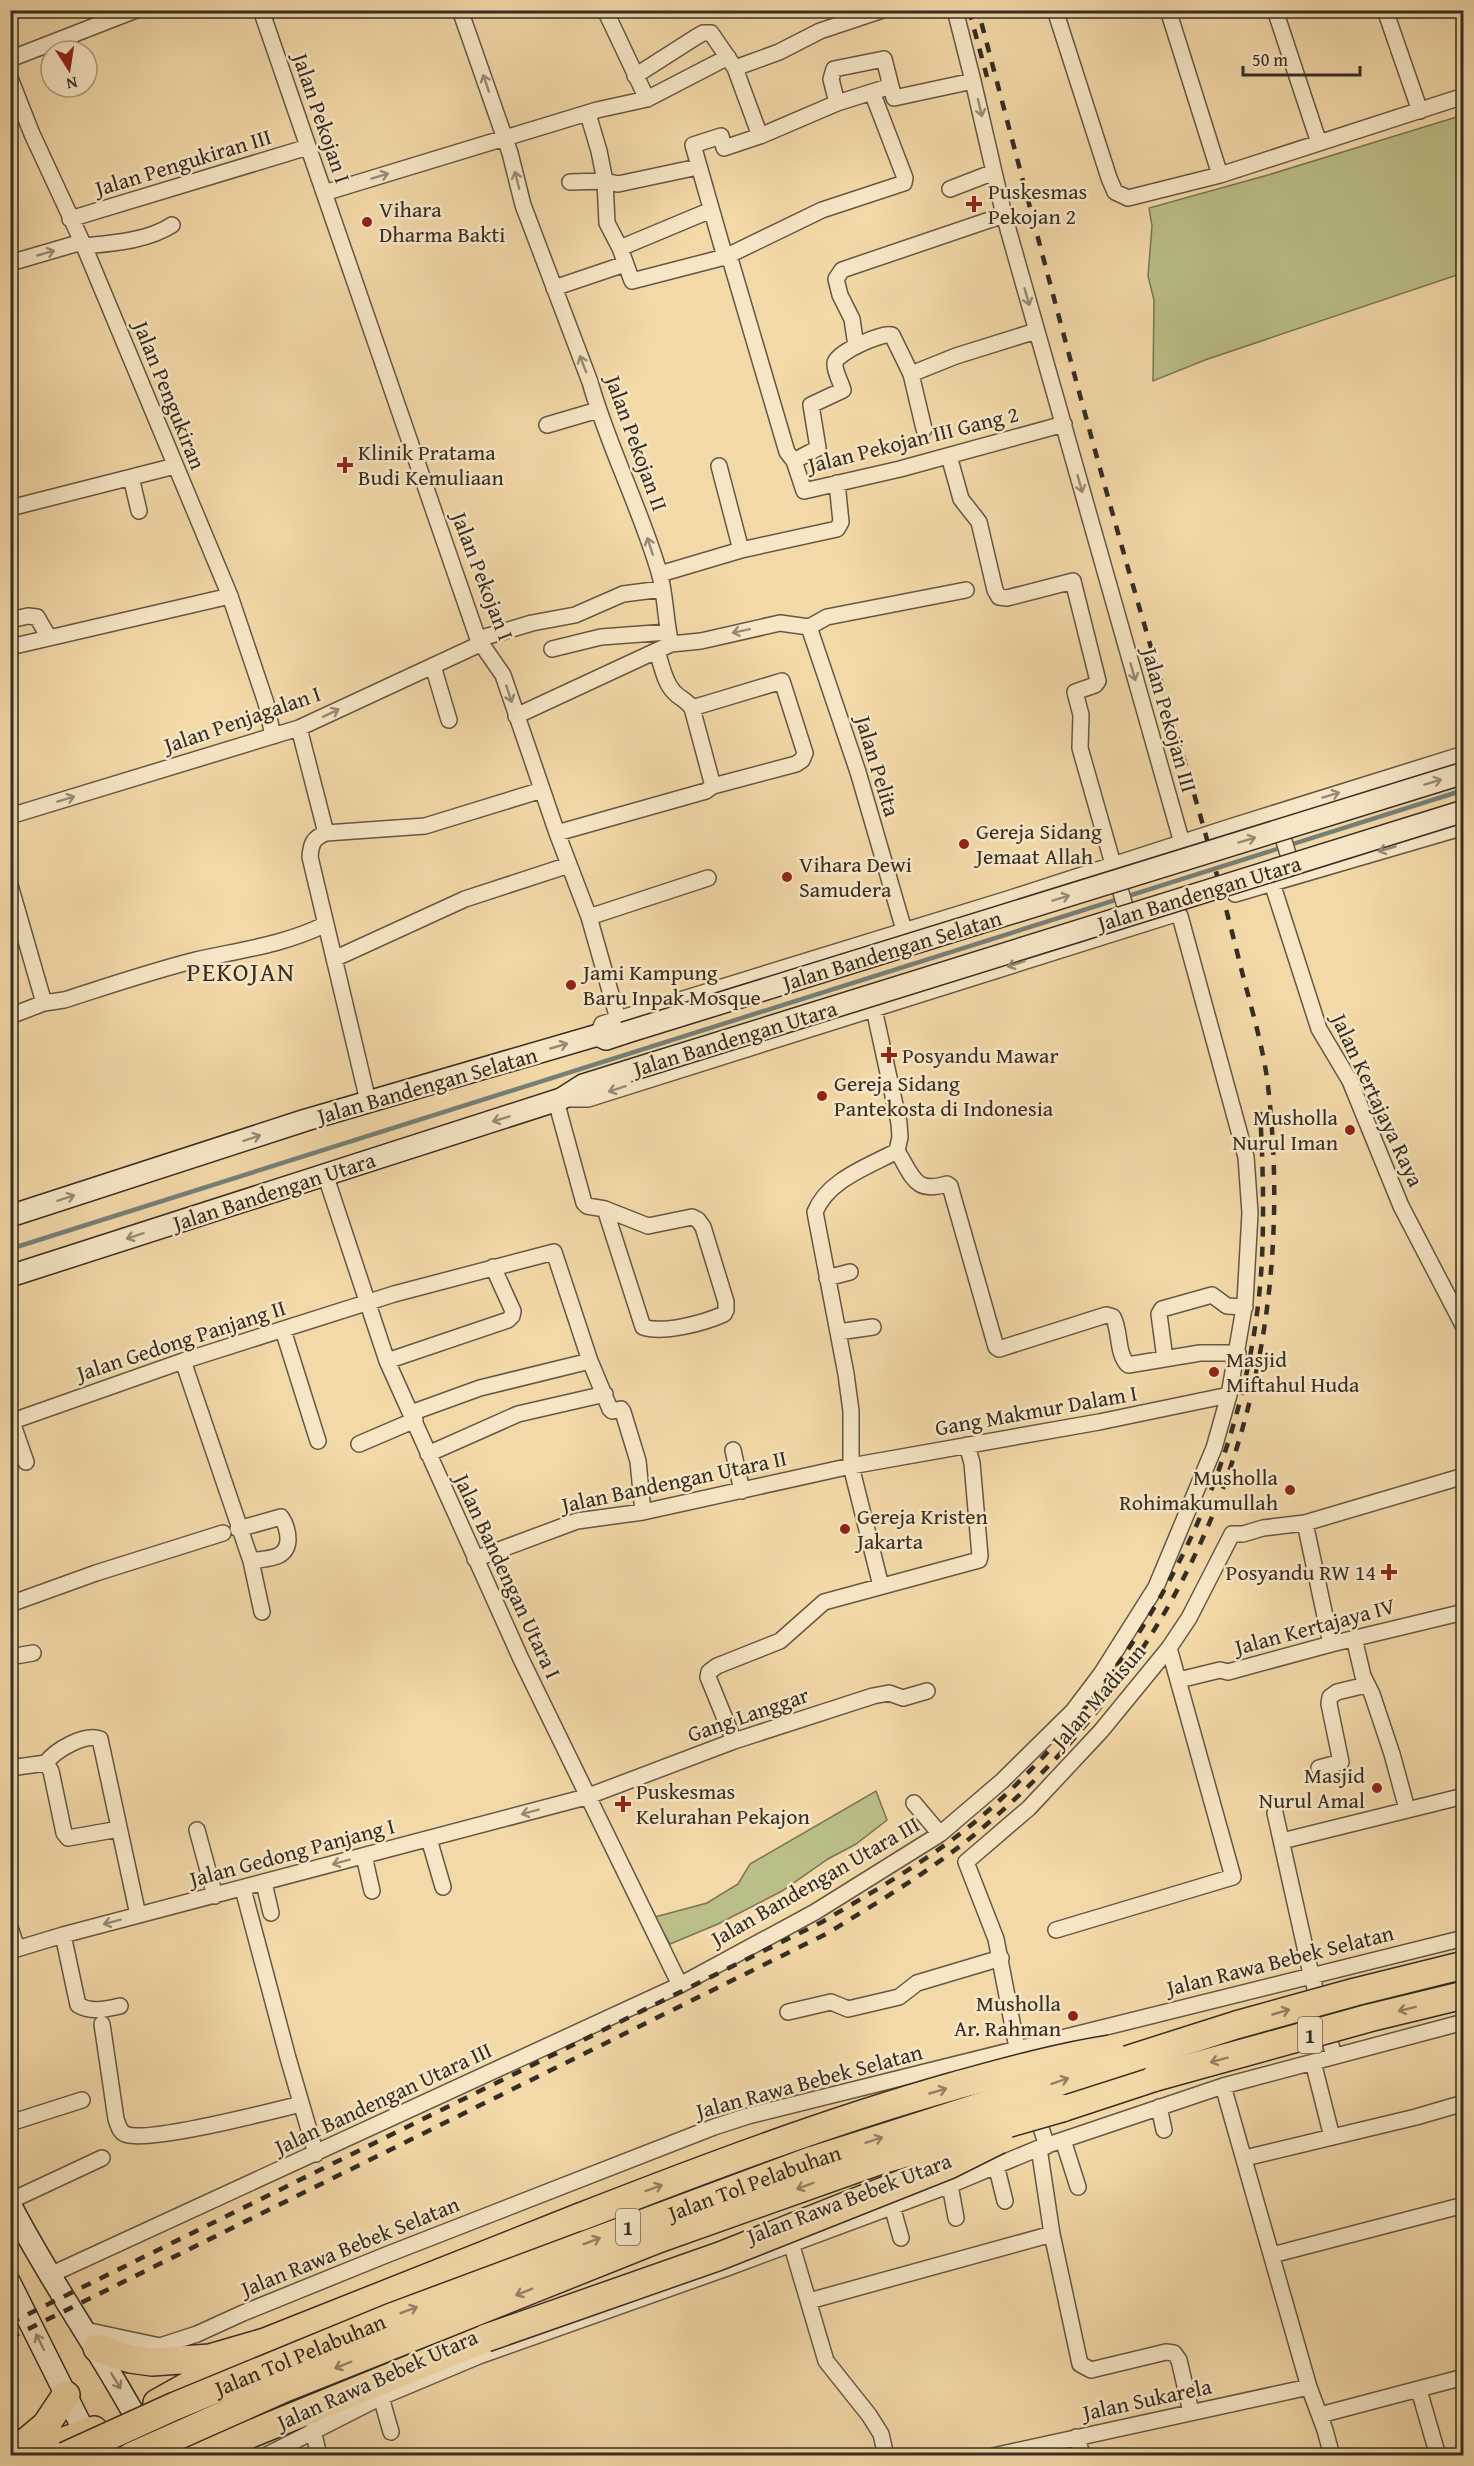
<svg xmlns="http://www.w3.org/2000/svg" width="1474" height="2466" font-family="'Gentium Book Plus',serif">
  <rect width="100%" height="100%" fill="#f3d8a8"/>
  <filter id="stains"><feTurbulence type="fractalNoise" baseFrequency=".00333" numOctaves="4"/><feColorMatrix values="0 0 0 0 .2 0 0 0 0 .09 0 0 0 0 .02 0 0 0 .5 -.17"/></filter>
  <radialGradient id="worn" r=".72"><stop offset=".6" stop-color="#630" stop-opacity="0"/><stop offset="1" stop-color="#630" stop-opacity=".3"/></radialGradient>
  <path fill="#bbbe87" stroke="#787655" stroke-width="1.5" d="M 1463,115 L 1463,273 L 1205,360 L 1153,381 L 1154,300 L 1148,276 L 1152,226 L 1149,208 L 1268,175 Z
    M 876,1791 L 887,1820 L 856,1844 L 828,1859 L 782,1891 L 718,1924 L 670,1944 L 655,1917 L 707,1903 L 738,1884 L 750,1864 Z"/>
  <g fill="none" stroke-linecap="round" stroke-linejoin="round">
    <path stroke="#758079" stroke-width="4.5" d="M 10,1249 L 1464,790"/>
    <defs>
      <path id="street" d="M 261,10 L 478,639 L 503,675 L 557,833 L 589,917 L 618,1019
        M 460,10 L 510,153 L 523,205 L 590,382 C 608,446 640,507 659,572 C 666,595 665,621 671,644
        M 605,10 L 647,99
        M 955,10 L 973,81 L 1004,215 L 1182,843
        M 1055,10 L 1109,178 L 1115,192 L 1128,198 L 1220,175 L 1464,96
        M 1168,10 L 1220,175
        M 1275,10 L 1319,143
        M 1385,10 L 1420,111
        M 10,13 L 17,10
        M 10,59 L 136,10
        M 735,68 L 779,52 L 820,31 L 883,10
        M 635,76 L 696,37 L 703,33 L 711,33 L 735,68 L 760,136
        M 10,78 L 32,134 L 84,246 L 230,596 L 266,703 L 273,736
        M 891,86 L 837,103 L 760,136 L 724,148 L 721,136 L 693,145 L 725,257 L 731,262 L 787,452 L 794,461 L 804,491 L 900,469 L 1064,424
        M 837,103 L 831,79 L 834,69 L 884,59 L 894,98 L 973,81
        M 588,114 L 599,151 L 605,181 L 607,223 L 620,248 L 632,281 L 725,257 L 822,210 L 904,183 L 905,178 L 872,92
        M 570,182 L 605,181 L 618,184 L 698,167
        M 950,189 L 994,172
        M 324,193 L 597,110 L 647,99 L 728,57
        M 70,219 L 308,147
        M 84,246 C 114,243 147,241 172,225
        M 620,248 L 711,210
        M 10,263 L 82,242
        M 554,288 L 625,264
        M 856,346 L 852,319 L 840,295 L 836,279 L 842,270 L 1004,215
        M 911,374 L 956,356 L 1036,331
        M 547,425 L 598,410
        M 949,456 L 961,499 L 979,522 L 995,590 L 999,597 L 1007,598 L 1073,581 L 1098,681 L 1095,685 L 1075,692 L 1081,715 L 1080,748 L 1130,924
        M 794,461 L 818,448 L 811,405 L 843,390 C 841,382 834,371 835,363 C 837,352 883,332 892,335 L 911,374 L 924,429
        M 719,466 L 741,550
        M 131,477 L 139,511
        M 10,508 L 175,466
        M 660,574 L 741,550 L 837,529 L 841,522 L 837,483
        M 10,620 L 28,616 L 37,617 L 48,636
        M 809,627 L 827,617 L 966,590
        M 478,639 L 532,623 L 575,615 L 623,594 L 662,589
        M 10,647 L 230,596
        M 552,649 L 601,637 L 668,632
        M 433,666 L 449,720
        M 692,708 L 782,681 L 805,753 L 802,760 L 796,764 L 713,786
        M 516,716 L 671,644 L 701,641 L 780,623 L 809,627 L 858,772 L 904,930
        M 299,728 L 326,833 L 425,826 L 542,790
        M 10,816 L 299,728 L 480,644
        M 1278,822 L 1294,873
        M 326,833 C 313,838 311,844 310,857 L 368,1101
        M 557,833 L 706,791 L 713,786 L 692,708 C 686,699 680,699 674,692 C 664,682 662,665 657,652
        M 1272,883 L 1319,1029 L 1350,1081 L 1401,1206 L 1464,1327
        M 10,885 L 44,1003 L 64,1000 C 108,986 152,971 196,960 C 240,950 283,945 324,925
        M 1235,894 L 1464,827
        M 589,917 L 708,878
        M 334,959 L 465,899 L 569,865
        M 874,1009 L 899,1123 L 900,1137 L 897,1151 C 867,1167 828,1180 815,1212 L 846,1374 L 851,1411 L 851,1466 L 881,1586
        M 10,1016 L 44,1003
        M 598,1035 L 602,1024 L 1011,898 L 1230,827 L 1464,754
        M 556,1101 L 584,1203 L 587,1206 L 605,1209 L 648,1226 L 692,1217 L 698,1220 L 703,1227 L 726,1302 L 726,1310 L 724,1314 C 704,1323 663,1334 643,1327 L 605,1209
        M 897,1151 C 913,1176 914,1194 947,1184 L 950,1186 L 996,1347 L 999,1349 L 1106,1315 L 1113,1317 C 1121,1332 1116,1352 1128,1365 L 1200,1353 L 1238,1353
        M 325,1174 L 387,1361 L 521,1659 L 680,1985
        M 827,1278 L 850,1272
        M 283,1330 L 318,1441
        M 838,1332 L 873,1327
        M 1165,1359 L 1159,1314 L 1162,1309 L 1212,1295 L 1227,1306 L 1245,1307
        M 183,1361 L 251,1561 L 262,1612
        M 387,1361 L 508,1320 L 512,1316 L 513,1311 L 493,1267
        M 411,1413 L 480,1388 L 590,1361
        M 10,1422 L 183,1361 L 394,1294 L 554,1252 L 590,1361 L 610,1409 L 612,1411 L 621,1409 L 623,1412 L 638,1461 L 643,1512
        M 12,1422 L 26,1462
        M 359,1444 L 415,1420
        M 733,1450 L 742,1491
        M 428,1454 L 518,1414 L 605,1394
        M 1305,1523 L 1331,1644
        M 238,1529 L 281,1517 C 286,1524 288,1531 288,1540 C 287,1560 267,1558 251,1561
        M 475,1559 L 577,1521 L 643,1512 L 851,1466 L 1099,1422 L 1229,1395
        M 10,1604 L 96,1573 L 223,1533
        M 1354,1638 L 1363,1676 L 1372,1694 L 1392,1754 L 1407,1809
        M 10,1657 L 33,1653
        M 1179,1680 L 1220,1670 L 1228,1672 L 1331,1644 L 1464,1612
        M 734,1741 L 708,1677 L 709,1672 L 717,1666 L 780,1641 L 824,1602 L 979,1560 L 980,1556 L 972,1463 L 967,1445
        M 46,1763 C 55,1750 85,1733 100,1739 L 138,1915
        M 10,1768 L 46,1763 L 51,1771 L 64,1833 L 68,1838 L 119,1829
        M 1319,1768 L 1341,1762 L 1329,1704 L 1330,1697 L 1337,1692 L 1366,1685
        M 914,1803 L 940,1834
        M 1275,1813 L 1311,1974 L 1334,2056
        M 197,1830 L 215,1896
        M 429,1839 L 443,1887
        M 1282,1841 L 1464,1796
        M 364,1856 L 372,1891
        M 264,1883 L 271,1913
        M 243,1889 L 288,2058 L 316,2154
        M 10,1927 L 17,1949
        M 1056,1930 L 1233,1877 L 1169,1648
        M 63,1935 L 78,2005 C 92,2013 106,2009 120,2006
        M 10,1951 L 63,1935 L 586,1797 L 734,1741 L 873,1696 L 889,1693 L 903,1698 L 927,1691
        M 788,2012 L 831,2002 L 848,2009 L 899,1997 L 917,1983 L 1001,1958
        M 102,2024 L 116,2119 C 118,2124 119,2131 125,2134 C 147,2144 271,2111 301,2104
        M 1019,2058 L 996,1939 L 966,1862 L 1029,1808 L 1101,1731 L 1169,1648 L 1189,1618 L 1232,1534 L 1243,1534 L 1263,1528 L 1305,1523 L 1464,1476
        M 1313,2062 L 1332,2137
        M 1223,2086 L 1309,2387 L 1325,2430 L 1332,2456
        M 1159,2107 L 1164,2130
        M 1035,2110 L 1047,2146
        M 10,2123 L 82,2100
        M 1063,2140 L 1078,2187
        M 1039,2148 L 1052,2234 L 1080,2364 L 1091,2370 L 1166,2352 L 1174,2353 L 1179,2360 L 1191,2412
        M 1245,2158 L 1416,2117 L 1464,2103
        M 996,2165 L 1005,2201
        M 950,2185 L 956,2218
        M 10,2201 L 102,2158
        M 892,2206 L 901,2238
        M 791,2243 L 826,2361 L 869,2415 L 881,2434 L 886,2456
        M 1272,2255 L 1464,2205
        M 50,2275 L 680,1985 L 815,1912 L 940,1834 L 1002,1781 L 1073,1711 L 1101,1674 L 1156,1587 L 1214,1448 L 1229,1395 L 1245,1302 L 1250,1213 L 1246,1157 L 1180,916 L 1172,915 L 588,1099 L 561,1099
        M 809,2301 L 1052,2234
        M 85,2330 L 160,2346 L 197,2334 L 243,2313 L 386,2255 L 714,2127 L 748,2116 L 1464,1938
        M 1419,2390 L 1438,2456
        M 381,2397 L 391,2432
        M 1320,2415 L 1464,2377
        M 313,2430 L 319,2456
        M 1076,2437 L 1083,2456
        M 265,2456 L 381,2397 L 479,2356 L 727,2268 L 950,2185 L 1039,2148 L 1223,2086 L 1464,2022
        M 993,2456 L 1309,2387"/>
      <path id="secondary" d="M 10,1216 L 306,1120 L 598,1035 L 606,1039 L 624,1033
        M 10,1276 L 561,1099 L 583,1085 L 628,1071
        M 10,2204 C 51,2284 104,2356 146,2436
        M 10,2283 L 92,2447"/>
      <path id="highway" d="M 1062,2108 L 1156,2077
        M 97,2348 L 130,2359 L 152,2362 L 210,2358 L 265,2342 L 580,2217
        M 157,2403 L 236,2359
        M 21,2449 L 45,2448 L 94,2430
        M 14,2452 L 46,2425 L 66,2395
        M 171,2456 L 243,2437 L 486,2338"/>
    </defs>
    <use href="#street" stroke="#645844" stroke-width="18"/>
    <use href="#secondary" stroke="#352d23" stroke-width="24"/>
    <use href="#highway" stroke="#352d23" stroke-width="30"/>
    <use href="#street" stroke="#f7e6c6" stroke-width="15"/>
    <use href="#secondary" stroke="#f7e6c6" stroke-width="21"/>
    <use href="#highway" stroke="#f3d8a8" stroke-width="27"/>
    <path stroke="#352d23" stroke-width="4.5" stroke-dasharray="10 10" stroke-linecap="butt" d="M 969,10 L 987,77
      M 10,2323 L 822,1922 C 879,1888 938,1855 989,1810 C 1144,1671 1251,1469 1262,1259 C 1264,1210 1263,1161 1260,1112
      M 10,2338 L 828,1933 C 886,1897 944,1863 995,1817 C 1209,1630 1300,1366 1268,1086 C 1263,1044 1249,1001 1239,960 C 1211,846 1176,734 1143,620 C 1084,418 1032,214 978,10"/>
    <defs>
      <path id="secondary-bridge" d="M 624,1033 L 1464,773
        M 628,1071 L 1464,811"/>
      <g id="highway-bridge">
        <path d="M 1156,2077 L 1369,2018 L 1464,1995"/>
        <path d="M 580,2217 C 703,2169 827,2122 954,2086 C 1005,2072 1058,2057 1110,2049"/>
        <path d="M 486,2338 L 720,2256 L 949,2165 L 999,2140"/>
        <path id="s1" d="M 65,2456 L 175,2406 L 389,2318 L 813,2160 L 1236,2025 L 1355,1992 L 1464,1965"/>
        <path d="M 132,2456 L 285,2388 L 658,2239 L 878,2161 L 1062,2108"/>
      </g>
    </defs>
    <use href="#secondary-bridge" stroke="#352d23" stroke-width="24" stroke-linecap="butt"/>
    <use href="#highway-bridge" stroke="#352d23" stroke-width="30" stroke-linecap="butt"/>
    <use href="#secondary-bridge" stroke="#f7e6c6" stroke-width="21"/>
    <use href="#highway-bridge" stroke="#f3d8a8" stroke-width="27"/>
  </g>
  <defs><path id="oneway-shaft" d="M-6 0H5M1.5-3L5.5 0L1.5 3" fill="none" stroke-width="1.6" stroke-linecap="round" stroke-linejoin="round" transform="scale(1.5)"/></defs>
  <g stroke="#968a74">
    <use href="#oneway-shaft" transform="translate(486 83) rotate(-109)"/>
    <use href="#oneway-shaft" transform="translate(980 108) rotate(77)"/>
    <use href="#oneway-shaft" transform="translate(380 176) rotate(-17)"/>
    <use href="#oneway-shaft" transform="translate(517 180) rotate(-104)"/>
    <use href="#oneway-shaft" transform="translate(46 253) rotate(-16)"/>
    <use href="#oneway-shaft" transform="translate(1027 297) rotate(74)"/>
    <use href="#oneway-shaft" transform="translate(583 364) rotate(-111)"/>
    <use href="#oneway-shaft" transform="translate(1080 484) rotate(74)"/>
    <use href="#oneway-shaft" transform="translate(650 546) rotate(-108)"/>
    <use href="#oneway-shaft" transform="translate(741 631) rotate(168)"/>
    <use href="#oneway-shaft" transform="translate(1133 672) rotate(74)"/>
    <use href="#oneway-shaft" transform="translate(509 694) rotate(72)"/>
    <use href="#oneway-shaft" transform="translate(331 713) rotate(-25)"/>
    <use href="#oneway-shaft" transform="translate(1433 782) rotate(-17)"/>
    <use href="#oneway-shaft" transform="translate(1331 795) rotate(-17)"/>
    <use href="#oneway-shaft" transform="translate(66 799) rotate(-17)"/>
    <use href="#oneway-shaft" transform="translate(1247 840) rotate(-17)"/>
    <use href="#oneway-shaft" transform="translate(1387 849) rotate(164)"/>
    <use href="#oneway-shaft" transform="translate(1061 898) rotate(-17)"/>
    <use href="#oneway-shaft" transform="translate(1016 964) rotate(162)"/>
    <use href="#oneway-shaft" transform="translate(559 1046) rotate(-16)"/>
    <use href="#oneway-shaft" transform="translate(617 1089) rotate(162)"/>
    <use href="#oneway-shaft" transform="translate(501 1119) rotate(163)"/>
    <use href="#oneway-shaft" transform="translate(252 1138) rotate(-18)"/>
    <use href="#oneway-shaft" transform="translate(66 1198) rotate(-18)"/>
    <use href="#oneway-shaft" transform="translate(135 1236) rotate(162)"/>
    <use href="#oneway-shaft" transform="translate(530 1812) rotate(165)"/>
    <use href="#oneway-shaft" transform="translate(341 1862) rotate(165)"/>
    <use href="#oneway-shaft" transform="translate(112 1922) rotate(165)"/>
    <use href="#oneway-shaft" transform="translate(40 2342) rotate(-116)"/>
    <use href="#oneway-shaft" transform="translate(116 2381) rotate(59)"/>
  </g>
  <g stroke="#948266">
    <use href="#oneway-shaft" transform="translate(1407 2009) rotate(166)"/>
    <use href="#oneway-shaft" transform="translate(1281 2012) rotate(-16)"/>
    <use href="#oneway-shaft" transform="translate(1219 2060) rotate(165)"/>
    <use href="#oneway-shaft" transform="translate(1060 2081) rotate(-18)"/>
    <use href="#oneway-shaft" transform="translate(938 2091) rotate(-16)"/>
    <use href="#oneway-shaft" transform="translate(874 2140) rotate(-18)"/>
    <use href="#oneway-shaft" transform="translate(805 2186) rotate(160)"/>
    <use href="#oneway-shaft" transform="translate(654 2188) rotate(-21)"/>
    <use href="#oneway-shaft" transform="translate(592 2241) rotate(-21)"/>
    <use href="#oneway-shaft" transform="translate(524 2292) rotate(158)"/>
    <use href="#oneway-shaft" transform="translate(409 2310) rotate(-21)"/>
    <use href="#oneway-shaft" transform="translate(343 2365) rotate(158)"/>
  </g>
  <g fill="#8f2418" stroke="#f7e6c6" stroke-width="2">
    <path d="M971 195h6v6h6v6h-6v6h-6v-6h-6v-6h6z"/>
    <circle cx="367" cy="222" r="6"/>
    <path d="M342 456h6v6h6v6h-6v6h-6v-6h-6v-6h6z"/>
    <circle cx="964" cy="844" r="6"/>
    <circle cx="787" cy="877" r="6"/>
    <circle cx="571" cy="985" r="6"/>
    <path d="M886 1046h6v6h6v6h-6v6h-6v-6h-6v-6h6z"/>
    <circle cx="822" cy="1096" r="6"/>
    <circle cx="1350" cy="1130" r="6"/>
    <circle cx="1214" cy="1372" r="6"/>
    <circle cx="1290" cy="1490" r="6"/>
    <circle cx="845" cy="1529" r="6"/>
    <path d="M1386 1563h6v6h6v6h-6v6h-6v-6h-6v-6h6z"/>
    <circle cx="1377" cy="1788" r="6"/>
    <path d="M620 1795h6v6h6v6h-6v6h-6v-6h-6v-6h6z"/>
    <circle cx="1073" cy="2016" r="6"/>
  </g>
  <g text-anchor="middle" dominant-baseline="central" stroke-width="5" stroke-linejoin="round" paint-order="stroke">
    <g fill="#f7e6c6" stroke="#6f6454" stroke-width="1.5">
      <rect x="1298" y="2017" width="24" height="36" rx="4.5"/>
      <rect x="616" y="2209" width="24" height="36" rx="4.5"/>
    </g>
    <g font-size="21" font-weight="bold" fill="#352d23">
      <text x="1310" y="2035">1</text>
      <text x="628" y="2227">1</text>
    </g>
    <g font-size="22" fill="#352d23" stroke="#f7e6c6">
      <text transform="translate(322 118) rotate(71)">Jalan Pekojan I</text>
      <text transform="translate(183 162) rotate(-17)">Jalan Pengukiran III</text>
      <text transform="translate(170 395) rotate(68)">Jalan Pengukiran</text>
      <text transform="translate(913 439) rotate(-14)">Jalan Pekojan III Gang 2</text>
      <text transform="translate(637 443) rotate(70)">Jalan Pekojan II</text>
      <text transform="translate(483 576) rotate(69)">Jalan Pekojan I</text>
      <text transform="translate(242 719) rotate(-19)">Jalan Penjagalan I</text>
      <text transform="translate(1170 720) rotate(74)">Jalan Pekojan III</text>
      <text transform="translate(878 766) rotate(73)">Jalan Pelita</text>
      <text transform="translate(1199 893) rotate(-17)">Jalan Bandengan Utara</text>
      <text transform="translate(892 950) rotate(-17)">Jalan Bandengan Selatan</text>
      <text transform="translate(735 1038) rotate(-17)">Jalan Bandengan Utara</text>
      <text transform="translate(427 1085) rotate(-16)">Jalan Bandengan Selatan</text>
      <text transform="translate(1378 1100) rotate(65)">Jalan Kertajaya Raya</text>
      <text transform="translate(274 1191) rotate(-18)">Jalan Bandengan Utara</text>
      <text transform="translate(181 1340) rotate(-18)">Jalan Gedong Panjang II</text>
      <text transform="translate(1036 1410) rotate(-10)">Gang Makmur Dalam I</text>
      <text transform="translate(674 1481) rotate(-12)">Jalan Bandengan Utara II</text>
      <text transform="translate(508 1576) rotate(65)">Jalan Bandengan Utara I</text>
      <text transform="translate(1315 1626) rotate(-15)">Jalan Kertajaya IV</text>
      <text transform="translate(1098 1696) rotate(-49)">Jalan Madisun</text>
      <text transform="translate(748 1714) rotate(-19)">Gang Langgar</text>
      <text transform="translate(292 1852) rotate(-15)">Jalan Gedong Panjang I</text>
      <text transform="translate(815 1881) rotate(-30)">Jalan Bandengan Utara III</text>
      <text transform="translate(1280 1960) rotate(-14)">Jalan Rawa Bebek Selatan</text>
      <text transform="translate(809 2081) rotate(-15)">Jalan Rawa Bebek Selatan</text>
      <text transform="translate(383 2098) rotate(-25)">Jalan Bandengan Utara III</text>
      <text stroke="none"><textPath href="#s1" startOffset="742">Jalan Tol Pelabuhan</textPath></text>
      <text transform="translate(849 2198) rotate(-21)">Jalan Rawa Bebek Utara</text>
      <text transform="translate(350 2246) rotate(-22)">Jalan Rawa Bebek Selatan</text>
      <text stroke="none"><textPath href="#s1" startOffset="256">Jalan Tol Pelabuhan</textPath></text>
      <text transform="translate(377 2379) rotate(-24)">Jalan Rawa Bebek Utara</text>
      <text transform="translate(1147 2399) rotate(-12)">Jalan Sukarela</text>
    </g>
    <g font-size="22" fill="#352d23" stroke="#f7e6c6" text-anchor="start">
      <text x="988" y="191">Puskesmas<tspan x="988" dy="25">Pekojan 2</tspan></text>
      <text x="379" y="209">Vihara<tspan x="379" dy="25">Dharma Bakti</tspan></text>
      <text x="358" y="452">Klinik Pratama<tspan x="358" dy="25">Budi Kemuliaan</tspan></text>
      <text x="976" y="831">Gereja Sidang<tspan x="976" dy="25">Jemaat Allah</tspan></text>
      <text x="799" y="864">Vihara Dewi<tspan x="799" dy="25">Samudera</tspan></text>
      <text x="583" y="972">Jami Kampung<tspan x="583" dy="25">Baru Inpak Mosque</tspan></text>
      <text x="902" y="1055">Posyandu Mawar</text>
      <text x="834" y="1083">Gereja Sidang<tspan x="834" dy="25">Pantekosta di Indonesia</tspan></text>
      <text x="1338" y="1117" text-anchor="end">Musholla<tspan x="1338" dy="25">Nurul Iman</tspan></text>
      <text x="1226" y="1359">Masjid<tspan x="1226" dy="25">Miftahul Huda</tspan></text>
      <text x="1278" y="1477" text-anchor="end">Musholla<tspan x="1278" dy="25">Rohimakumullah</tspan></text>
      <text x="857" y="1516">Gereja Kristen<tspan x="857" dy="25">Jakarta</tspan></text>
      <text x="1376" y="1572" text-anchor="end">Posyandu RW 14</text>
      <text x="1365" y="1775" text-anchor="end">Masjid<tspan x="1365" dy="25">Nurul Amal</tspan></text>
      <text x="636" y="1791">Puskesmas<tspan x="636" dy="25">Kelurahan Pekajon</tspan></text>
      <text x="1061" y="2003" text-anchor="end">Musholla<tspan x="1061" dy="25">Ar. Rahman</tspan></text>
    </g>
    <g font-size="26" letter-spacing="1.5" fill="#352d23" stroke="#f7e6c6">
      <text x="241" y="971">PEKOJAN</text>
    </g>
  </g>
  <rect width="1474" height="2466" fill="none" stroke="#f3d8a8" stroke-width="36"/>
  <rect x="12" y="12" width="1450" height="2442" fill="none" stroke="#352d23" stroke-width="3"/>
  <rect x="18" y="18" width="1438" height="2430" fill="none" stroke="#352d23" stroke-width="1.5"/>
  <g transform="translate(69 69) rotate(168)"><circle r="28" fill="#f7e6c6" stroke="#a99c85" stroke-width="1.5"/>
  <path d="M0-4.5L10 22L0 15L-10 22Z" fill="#8f2418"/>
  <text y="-9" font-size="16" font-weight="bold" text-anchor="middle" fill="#352d23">N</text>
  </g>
  <path d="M1243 66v9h117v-9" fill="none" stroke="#352d23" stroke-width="3"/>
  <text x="1252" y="66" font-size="18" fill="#352d23" stroke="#f7e6c6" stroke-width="4.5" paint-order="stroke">50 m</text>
  <rect width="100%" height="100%" filter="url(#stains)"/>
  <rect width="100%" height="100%" fill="url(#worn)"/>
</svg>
